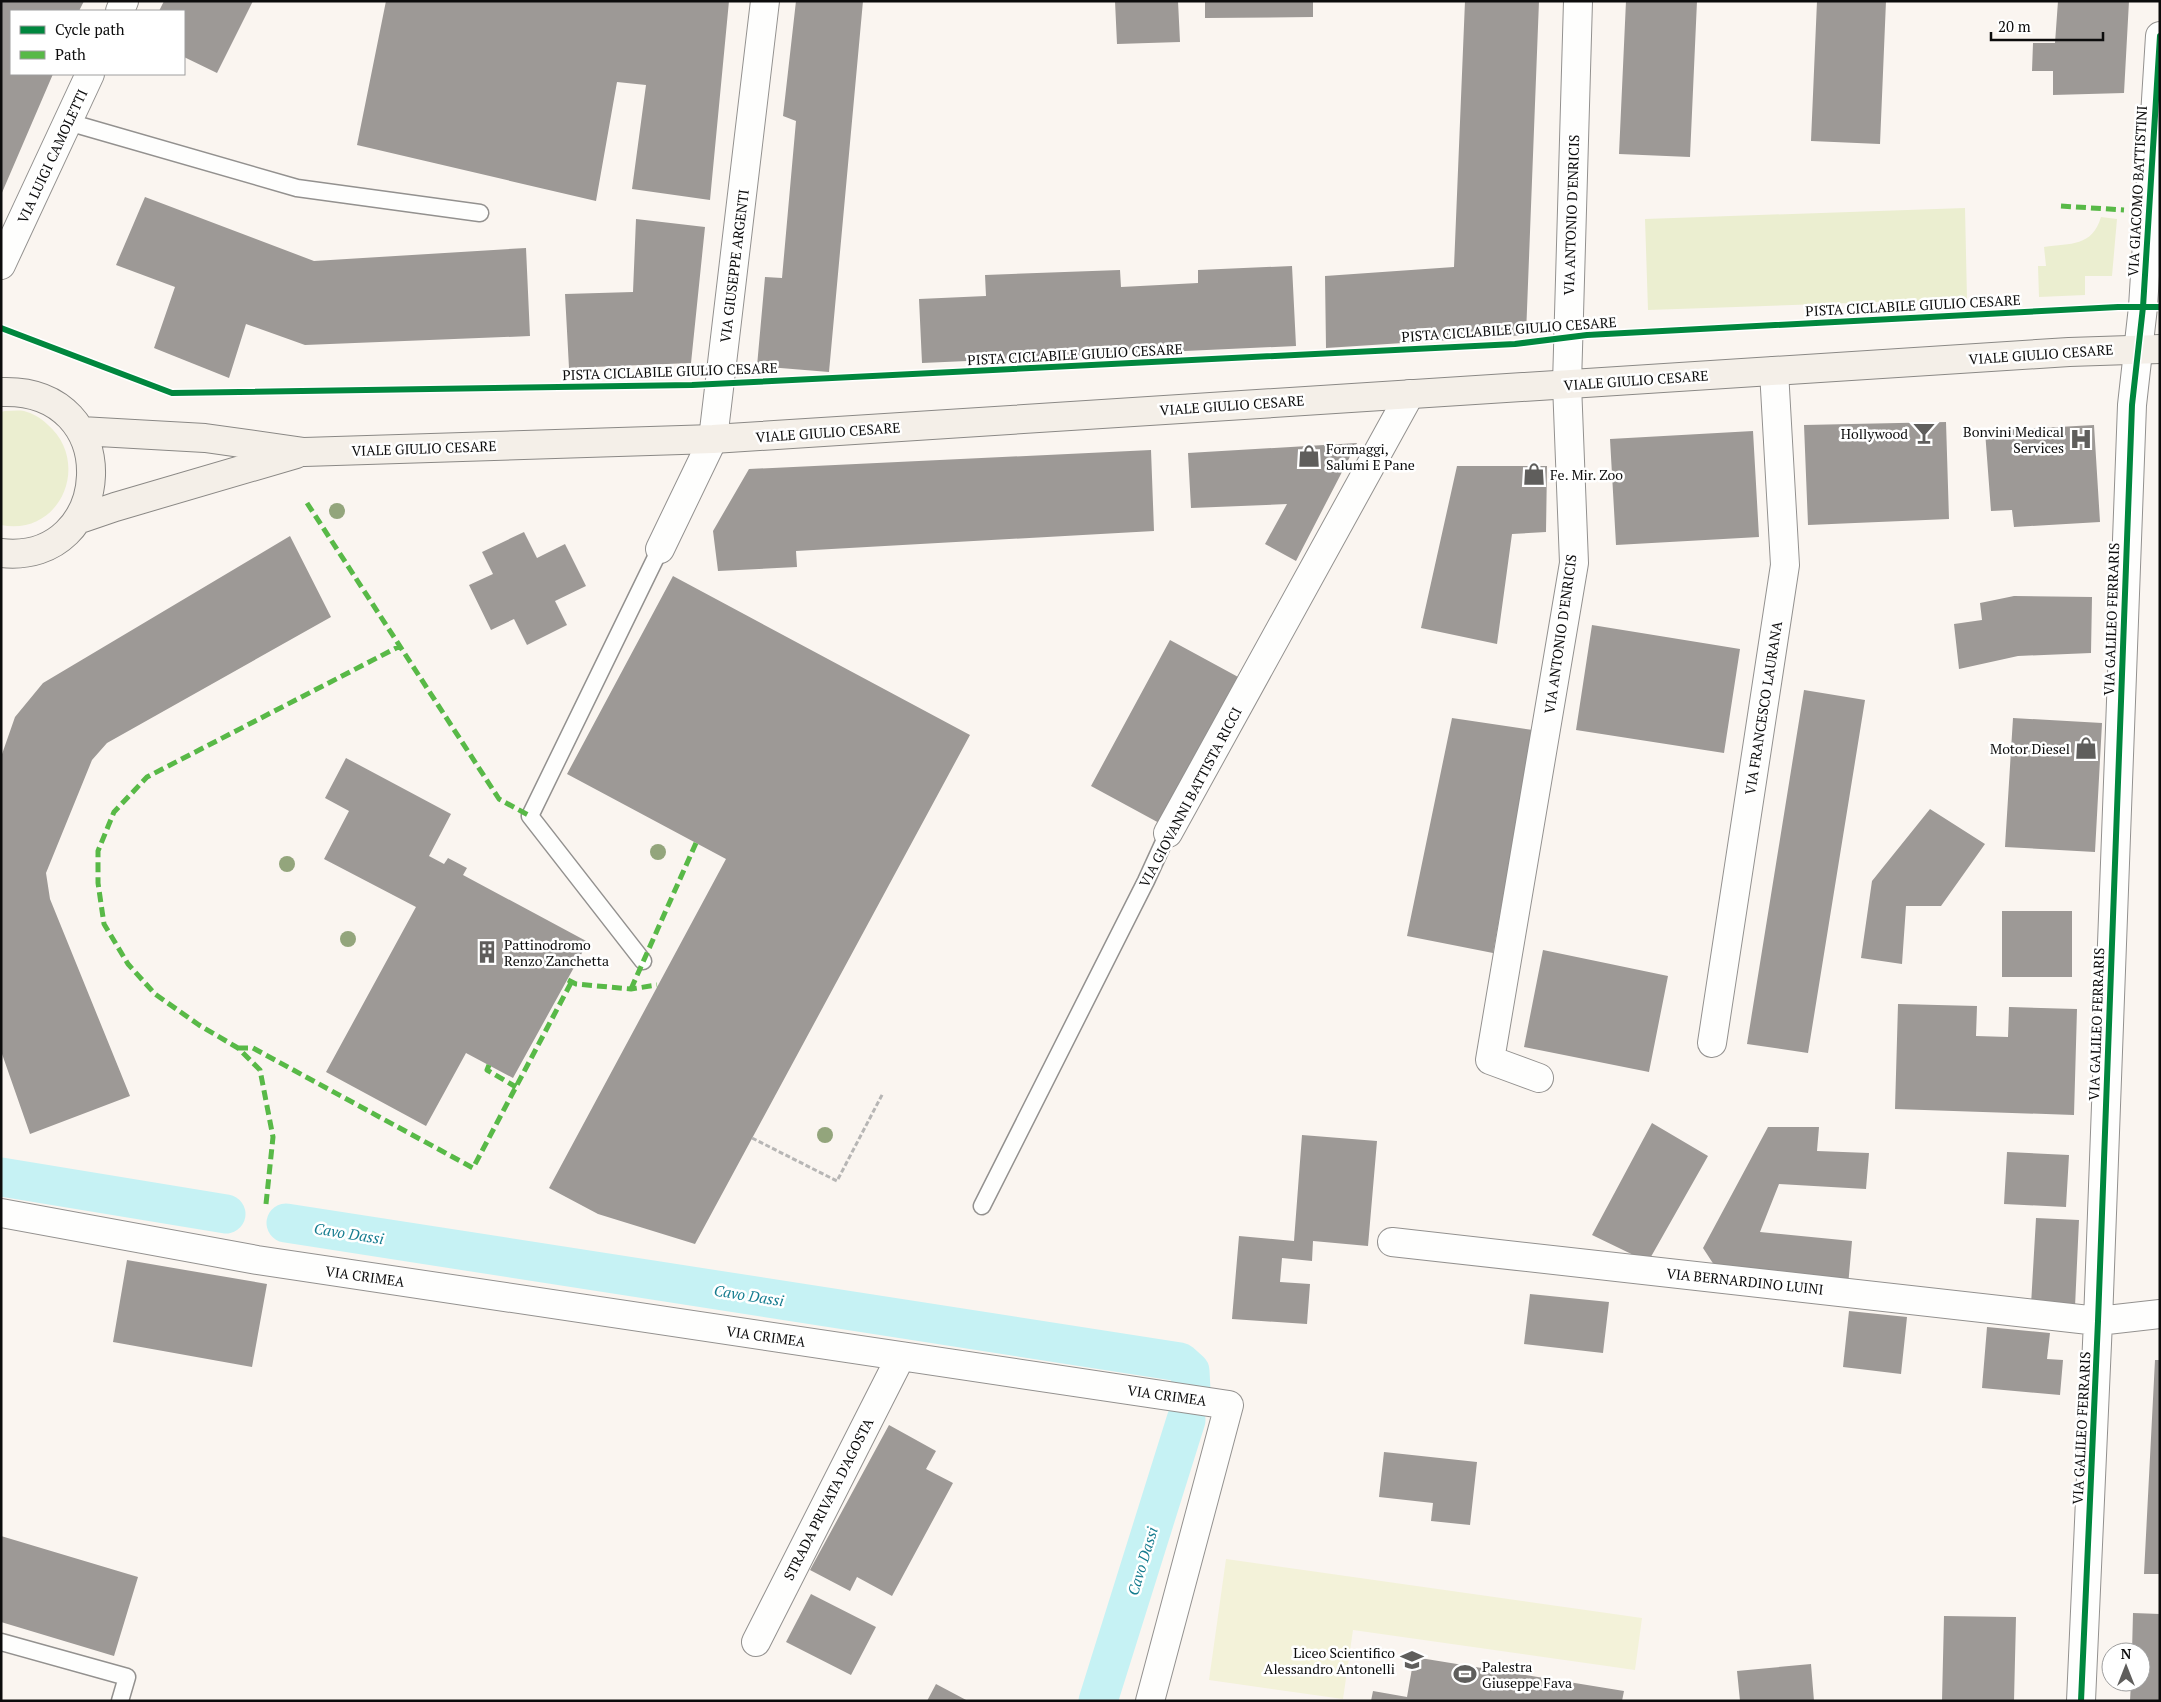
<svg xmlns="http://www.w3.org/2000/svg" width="2161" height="1702" font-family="'PT Serif',serif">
  <rect width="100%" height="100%" fill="#faf5f0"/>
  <path fill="#ebeed0" d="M 1965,208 L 1967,299 L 1648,310 L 1645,219 Z
    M 2101,217 L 2117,219 L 2112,276 L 2085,276 L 2085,295 L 2039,297 L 2038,266 L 2046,266 L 2044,247 C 2071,243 2092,247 2101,217 Z
    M 5,411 C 11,411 18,410 24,411 C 32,413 41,418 47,424 C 92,462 61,537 1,525 L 1,412 Z"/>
  <path fill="#f3f2d9" d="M 1226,1559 L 1642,1618 L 1635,1670 L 1353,1630 L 1343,1699 L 1209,1680 Z"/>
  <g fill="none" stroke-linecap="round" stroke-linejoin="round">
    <path stroke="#c6f2f4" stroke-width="39" d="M 1,1177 L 226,1214
      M 286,1223 L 1180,1362 L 1190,1371 L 1191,1390
      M 1098,1701 L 1186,1420"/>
  </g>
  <path fill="#9d9996" d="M 1,1 L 84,1 L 79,11 L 11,11 L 11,74 L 53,74 L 1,195 Z
    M 164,1 L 253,1 L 217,73 L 184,57 L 184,11 L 159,11 Z
    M 386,1 L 729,1 L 710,200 L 632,189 L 646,85 L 617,82 L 596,201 L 357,145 Z
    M 796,1 L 863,1 L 829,372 L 757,366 L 765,277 L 782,278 L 796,121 L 783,116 Z
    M 1115,1 L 1178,1 L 1180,42 L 1117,44 Z
    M 1205,1 L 1313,1 L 1313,17 L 1205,18 Z
    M 1465,1 L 1539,1 L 1526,335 L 1326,348 L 1325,276 L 1454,267 Z
    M 1626,1 L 1697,1 L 1690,157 L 1619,154 Z
    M 1817,1 L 1886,1 L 1880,144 L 1811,141 Z
    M 2058,1 L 2129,1 L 2124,93 L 2053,95 L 2053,71 L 2032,71 L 2033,43 L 2055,43 Z
    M 145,197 L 314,261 L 526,248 L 530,336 L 305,345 L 246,324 L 229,378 L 154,348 L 175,287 L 116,265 Z
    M 636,219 L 705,227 L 691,363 L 569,368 L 565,294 L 633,292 Z
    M 1292,266 L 1296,346 L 922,363 L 919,299 L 986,296 L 985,275 L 1120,270 L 1121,287 L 1198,283 L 1198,270 Z
    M 1946,422 L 1949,519 L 1808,525 L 1804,425 Z
    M 2094,425 L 2100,522 L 2014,527 L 2012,510 L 1991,511 L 1985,431 Z
    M 1753,431 L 1759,537 L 1616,545 L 1610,439 Z
    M 1357,443 L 1296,561 L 1265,544 L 1287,504 L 1191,508 L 1188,453 Z
    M 1151,450 L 1154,531 L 796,551 L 797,567 L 718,571 L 713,531 L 749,469 Z
    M 1457,466 L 1547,466 L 1546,532 L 1512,534 L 1497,644 L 1421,628 Z
    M 524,532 L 537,558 L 565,544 L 586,586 L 555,601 L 567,625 L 527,645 L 514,619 L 491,630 L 469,585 L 493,574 L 482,552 Z
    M 290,536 L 331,617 L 107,743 L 92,760 L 46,873 L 50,899 L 130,1096 L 30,1134 L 1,1051 L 1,757 L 15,717 L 43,683 Z
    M 673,576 L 970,735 L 695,1244 L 598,1214 L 549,1188 L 726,859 L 567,774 Z
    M 2014,596 L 2092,597 L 2091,653 L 2018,656 L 1959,669 L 1954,624 L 1982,620 L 1980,603 Z
    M 1592,625 L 1740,649 L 1724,753 L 1576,730 Z
    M 1170,640 L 1240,678 L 1161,824 L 1091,786 Z
    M 1804,690 L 1865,700 L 1808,1053 L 1747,1044 Z
    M 1452,718 L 1533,730 L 1493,953 L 1407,936 Z
    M 2013,718 L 2102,723 L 2095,852 L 2005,847 Z
    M 346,758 L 451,814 L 429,856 L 444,864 L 448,858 L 467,868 L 463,875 L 588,942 L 513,1078 L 466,1053 L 426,1126 L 326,1072 L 416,907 L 324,859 L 349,811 L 325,798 Z
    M 1930,809 L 1985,844 L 1941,906 L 1906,906 L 1902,964 L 1861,958 L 1872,881 Z
    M 2002,911 L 2072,911 L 2072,977 L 2002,977 Z
    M 1543,950 L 1668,976 L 1649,1072 L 1524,1047 Z
    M 1898,1004 L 1977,1006 L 1976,1036 L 2008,1037 L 2009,1007 L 2077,1009 L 2074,1115 L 1895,1109 Z
    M 1652,1123 L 1708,1156 L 1648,1262 L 1592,1235 Z
    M 1768,1127 L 1819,1127 L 1817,1151 L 1869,1153 L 1866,1189 L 1779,1184 L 1760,1232 L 1852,1241 L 1848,1286 L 1718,1271 L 1703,1248 Z
    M 1302,1135 L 1377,1141 L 1368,1246 L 1313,1241 L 1312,1261 L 1282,1258 L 1280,1282 L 1310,1284 L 1307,1324 L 1232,1319 L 1239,1236 L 1294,1241 Z
    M 2007,1152 L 2069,1155 L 2066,1207 L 2004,1204 Z
    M 2036,1218 L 2079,1220 L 2075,1307 L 2031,1305 Z
    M 127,1260 L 267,1284 L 252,1367 L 113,1342 Z
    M 1530,1294 L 1609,1302 L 1603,1353 L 1524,1344 Z
    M 1849,1311 L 1907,1317 L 1901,1374 L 1843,1367 Z
    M 1987,1327 L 2050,1333 L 2047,1359 L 2063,1360 L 2060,1395 L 1982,1388 Z
    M 2155,1360 L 2160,1360 L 2160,1574 L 2144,1574 Z
    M 889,1425 L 936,1451 L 926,1469 L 953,1483 L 892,1596 L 857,1577 L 850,1591 L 810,1570 Z
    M 1384,1452 L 1477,1462 L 1470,1525 L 1431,1521 L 1433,1503 L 1379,1497 Z
    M 1,1536 L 138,1577 L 114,1656 L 1,1622 Z
    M 811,1594 L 876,1627 L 851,1675 L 786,1642 Z
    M 2133,1613 L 2160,1614 L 2160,1701 L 2130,1701 L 2131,1682 L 2141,1682 L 2141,1652 L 2132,1652 Z
    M 1944,1616 L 2016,1617 L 2014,1701 L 1942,1701 Z
    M 1414,1657 L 1624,1691 L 1622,1701 L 1371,1701 L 1373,1691 L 1407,1697 Z
    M 1811,1664 L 1814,1701 L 1740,1701 L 1737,1671 Z
    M 936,1684 L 968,1701 L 927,1701 Z"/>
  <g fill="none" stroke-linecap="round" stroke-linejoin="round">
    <defs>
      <path id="lane" d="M 68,122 L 297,188 L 480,213
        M 643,961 L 530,816 L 660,549
        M 982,1206 L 1146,881 L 1168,833
        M 1,1642 L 127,1677 L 120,1701"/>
      <path id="street" d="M 120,11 L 124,1
        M 1,265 L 90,74
        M 660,549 L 713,439 L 765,1
        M 1168,833 L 1410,394
        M 1712,1043 L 1785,565 L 1774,371
        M 1539,1078 L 1490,1060 L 1574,563 L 1567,384 L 1578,1
        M 1,1213 L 257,1260 L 1229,1405 L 1150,1701
        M 1392,1242 L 2098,1321 L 2160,1314
        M 756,1642 L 901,1356
        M 2081,1701 L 2098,1321 L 2132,405 L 2143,307 L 2160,36"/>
      <path id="secondary" d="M 1,392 C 127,387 115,566 1,553
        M 81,431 L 205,438 L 304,452 L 713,439 L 2069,352 L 2160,349
        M 77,520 L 115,507 L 296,454"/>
    </defs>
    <use href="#lane" stroke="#93918f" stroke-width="19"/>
    <use href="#street" stroke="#93918f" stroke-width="30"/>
    <use href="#secondary" stroke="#8a8885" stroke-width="30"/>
    <path stroke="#b7b6b5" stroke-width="3" stroke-dasharray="5 2.5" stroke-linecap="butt" d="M 752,1138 L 837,1181 L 883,1093"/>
    <use href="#lane" stroke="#fefefd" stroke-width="16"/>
    <use href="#street" stroke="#fefefd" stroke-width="28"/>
    <use href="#secondary" stroke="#f4efe8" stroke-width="28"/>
    <path stroke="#58b947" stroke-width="5" stroke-dasharray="10 5" stroke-linecap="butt" d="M 2061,206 L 2124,210
      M 307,503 L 499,799 L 530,816
      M 568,980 L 576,984 L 631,989 L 657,985
      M 631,989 L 696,843
      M 238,1048 L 253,1048 L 473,1168 L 572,981
      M 489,1065 L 487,1070 L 516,1087
      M 266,1204 L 273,1137 L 260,1070 L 238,1048 L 199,1025 L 155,994 L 128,964 L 104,924 L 98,883 L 98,851 L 114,812 L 147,777 L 400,646"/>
    <defs>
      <path id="cycleway" d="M 1,328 L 172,393 L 692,385 L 1515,344 L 1587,335 L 2118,307 L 2160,307
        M 2081,1701 L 2098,1321 L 2132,405 L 2143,307 L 2160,36"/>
    </defs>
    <use href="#cycleway" stroke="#fff" stroke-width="9"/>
    <use href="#cycleway" stroke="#00873e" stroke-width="6"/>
  </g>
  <g fill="#93a57c">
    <circle cx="337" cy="511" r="8"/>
    <circle cx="658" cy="852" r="8"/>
    <circle cx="287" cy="864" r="8"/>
    <circle cx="348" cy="939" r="8"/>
    <circle cx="825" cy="1135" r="8"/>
  </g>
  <defs>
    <symbol id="bar-bare" viewBox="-9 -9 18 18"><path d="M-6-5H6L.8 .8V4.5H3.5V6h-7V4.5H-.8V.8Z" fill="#5f5e5c" stroke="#fff" stroke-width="2.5" paint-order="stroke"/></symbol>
    <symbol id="hospital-bare" viewBox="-9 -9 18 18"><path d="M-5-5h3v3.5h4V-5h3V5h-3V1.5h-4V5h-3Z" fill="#5f5e5c" stroke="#fff" stroke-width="2.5" paint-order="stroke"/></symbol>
    <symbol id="shop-bare" viewBox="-9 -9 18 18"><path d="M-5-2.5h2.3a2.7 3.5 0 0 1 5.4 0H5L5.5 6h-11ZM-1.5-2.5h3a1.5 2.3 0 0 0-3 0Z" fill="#5f5e5c" stroke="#fff" stroke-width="2.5" paint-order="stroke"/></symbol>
    <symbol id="building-bare" viewBox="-9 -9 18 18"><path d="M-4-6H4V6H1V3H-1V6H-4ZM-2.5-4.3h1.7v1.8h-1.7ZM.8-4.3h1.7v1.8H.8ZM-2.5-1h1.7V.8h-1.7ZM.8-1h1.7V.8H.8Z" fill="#5f5e5c" stroke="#fff" stroke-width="2.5" paint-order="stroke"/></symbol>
    <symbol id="school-bare" viewBox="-9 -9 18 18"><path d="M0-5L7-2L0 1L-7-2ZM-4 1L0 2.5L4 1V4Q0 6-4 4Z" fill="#5f5e5c" stroke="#fff" stroke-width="2.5" paint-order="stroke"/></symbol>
    <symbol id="stadium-bare" viewBox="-9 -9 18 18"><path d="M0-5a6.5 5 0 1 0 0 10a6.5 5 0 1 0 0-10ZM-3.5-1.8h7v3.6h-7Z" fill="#5f5e5c" stroke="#fff" stroke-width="2.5" paint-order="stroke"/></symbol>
  </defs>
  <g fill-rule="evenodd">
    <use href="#bar-bare" x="1908" y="417" width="32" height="32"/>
    <use href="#hospital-bare" x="2065" y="423" width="32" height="32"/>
    <use href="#shop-bare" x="1293" y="440" width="32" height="32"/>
    <use href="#shop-bare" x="1518" y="458" width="32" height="32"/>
    <use href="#shop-bare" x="2070" y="732" width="32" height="32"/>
    <use href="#building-bare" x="471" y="936" width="32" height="32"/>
    <use href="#school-bare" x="1396" y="1644" width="32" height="32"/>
    <use href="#stadium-bare" x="1449" y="1658" width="32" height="32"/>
  </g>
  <g text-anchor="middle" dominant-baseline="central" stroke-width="5" stroke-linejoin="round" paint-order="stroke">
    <g font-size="14" fill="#0c0c0c" stroke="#fff">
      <text transform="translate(52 156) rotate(-65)">VIA LUIGI CAMOLETTI</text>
      <text transform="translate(2137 191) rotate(-87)">VIA GIACOMO BATTISTINI</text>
      <text transform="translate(1571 215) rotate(-88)">VIA ANTONIO D'ENRICIS</text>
      <text transform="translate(734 266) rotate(-83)">VIA GIUSEPPE ARGENTI</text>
      <text transform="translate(1913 305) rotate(-3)">PISTA CICLABILE GIULIO CESARE</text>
      <text transform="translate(1509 329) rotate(-4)">PISTA CICLABILE GIULIO CESARE</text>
      <text transform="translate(1075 354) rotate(-3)">PISTA CICLABILE GIULIO CESARE</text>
      <text transform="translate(2041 354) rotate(-4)">VIALE GIULIO CESARE</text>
      <text transform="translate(670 371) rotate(-2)">PISTA CICLABILE GIULIO CESARE</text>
      <text transform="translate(1636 380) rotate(-4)">VIALE GIULIO CESARE</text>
      <text transform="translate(1232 405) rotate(-4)">VIALE GIULIO CESARE</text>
      <text transform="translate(828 432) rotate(-4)">VIALE GIULIO CESARE</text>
      <text transform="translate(424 448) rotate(-2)">VIALE GIULIO CESARE</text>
      <text transform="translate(2111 619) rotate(-88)">VIA GALILEO FERRARIS</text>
      <text transform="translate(1560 634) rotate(-82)">VIA ANTONIO D'ENRICIS</text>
      <text transform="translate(1763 708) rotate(-81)">VIA FRANCESCO LAURANA</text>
      <text transform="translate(1190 797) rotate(-62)">VIA GIOVANNI BATTISTA RICCI</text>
      <text transform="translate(2096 1024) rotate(-88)">VIA GALILEO FERRARIS</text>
      <text transform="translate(365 1276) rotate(8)">VIA CRIMEA</text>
      <text transform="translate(1745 1281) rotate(6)">VIA BERNARDINO LUINI</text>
      <text transform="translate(766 1336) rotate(8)">VIA CRIMEA</text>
      <text transform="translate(1167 1395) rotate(8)">VIA CRIMEA</text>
      <text transform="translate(2081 1428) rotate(-87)">VIA GALILEO FERRARIS</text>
      <text transform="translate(828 1499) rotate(-63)">STRADA PRIVATA D'AGOSTA</text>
    </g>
    <g font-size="14" fill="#0c0c0c" stroke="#fff" text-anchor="end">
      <text x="2064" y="431">Bonvini Medical<tspan x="2064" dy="16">Services</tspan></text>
      <text x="1908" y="433">Hollywood</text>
      <text x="1326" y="448" text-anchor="start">Formaggi,<tspan x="1326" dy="16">Salumi E Pane</tspan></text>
      <text x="1550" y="474" text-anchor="start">Fe. Mir. Zoo</text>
      <text x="2070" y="748">Motor Diesel</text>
      <text x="504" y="944" text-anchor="start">Pattinodromo<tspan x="504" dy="16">Renzo Zanchetta</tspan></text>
      <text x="1395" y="1652">Liceo Scientifico<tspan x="1395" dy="16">Alessandro Antonelli</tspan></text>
      <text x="1482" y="1666" text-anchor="start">Palestra<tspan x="1482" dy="16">Giuseppe Fava</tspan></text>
    </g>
    <g font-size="15" font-style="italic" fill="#167c8f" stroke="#fff">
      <text transform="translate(349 1233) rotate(9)">Cavo Dassi</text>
      <text transform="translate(749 1295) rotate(9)">Cavo Dassi</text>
      <text transform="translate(1142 1561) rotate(-73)">Cavo Dassi</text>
    </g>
  </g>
  <rect width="2161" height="1702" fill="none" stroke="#0c0c0c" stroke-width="5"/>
  <rect x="10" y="10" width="175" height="65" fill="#ffffff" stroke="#9e9e9e"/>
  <rect x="20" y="26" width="25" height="8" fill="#00873e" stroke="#9e9e9e"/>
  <text x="55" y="35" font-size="15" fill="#0c0c0c">Cycle path</text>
  <rect x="20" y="51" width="25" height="8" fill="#58b947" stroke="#9e9e9e"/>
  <text x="55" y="60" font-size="15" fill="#0c0c0c">Path</text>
  <g transform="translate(2126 1667)"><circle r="24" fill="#ffffff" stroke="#9e9e9e"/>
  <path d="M0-4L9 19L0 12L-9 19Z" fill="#5f5e5c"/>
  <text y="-8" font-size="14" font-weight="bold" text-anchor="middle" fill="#0c0c0c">N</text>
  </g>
  <path d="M1991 32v8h112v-8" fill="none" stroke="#0c0c0c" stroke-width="2.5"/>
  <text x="1998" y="32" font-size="15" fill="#0c0c0c" stroke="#ffffff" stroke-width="4" paint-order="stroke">20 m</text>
</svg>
